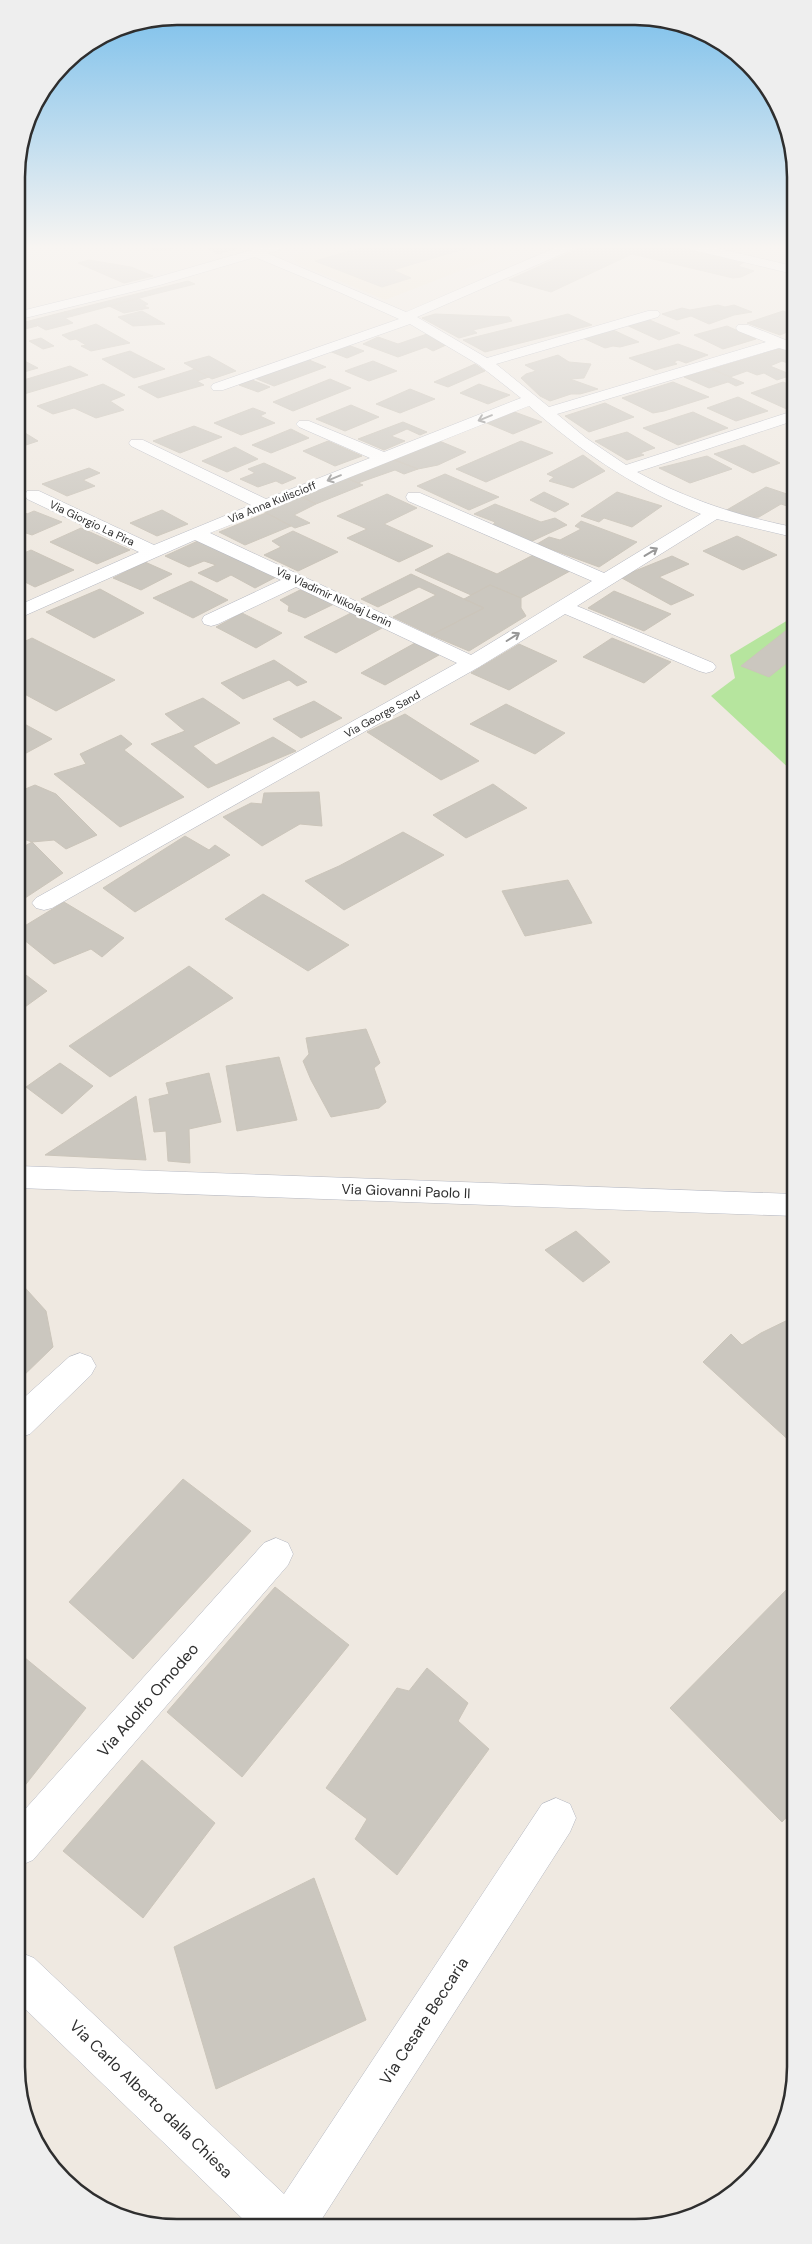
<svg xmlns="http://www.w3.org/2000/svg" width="812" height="2244" font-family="'DM Sans',sans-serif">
  <rect width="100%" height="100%" fill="#efe9e1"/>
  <path fill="#f0e6d1" d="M 322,247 L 522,247 L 385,300 L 297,263 L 293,256 Z"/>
  <path fill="#b6e59e" d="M 793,617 L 794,773 L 711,696 L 735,678 L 730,655 Z"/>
  <path fill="#cbc7bf" stroke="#cbc5ba" d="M 147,247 L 181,247 L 158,251 Z
    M 206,247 L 242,247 L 217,254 Z
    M 363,247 L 471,247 L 393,270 L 411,278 L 382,287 L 315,261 Z
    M 582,247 L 678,247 L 744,262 L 738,266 L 754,271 L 741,277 L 733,278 L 632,254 L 551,292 L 509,280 Z
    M 89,260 L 131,267 L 153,276 L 124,283 L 78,263 Z
    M 188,281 L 195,284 L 151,295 L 144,292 Z
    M 144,292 L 151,295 L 73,316 L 64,312 Z
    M 138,298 L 148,304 L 144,306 L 149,308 L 124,313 L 109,306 Z
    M 718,305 L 725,307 L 734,305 L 752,312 L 734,315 L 709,324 L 691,316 L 677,320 L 662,314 L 682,308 L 690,310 Z
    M 142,311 L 165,324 L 133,326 L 118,317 Z
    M 783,311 L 793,315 L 793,327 L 788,328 L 785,333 L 780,335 L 747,323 Z
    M 64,312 L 73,316 L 65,318 L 73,323 L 46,330 L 29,321 Z
    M 435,314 L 509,317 L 512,321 L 473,330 L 477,333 L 459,338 L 422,318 Z
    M 568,314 L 592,325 L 485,352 L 463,340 Z
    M 645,318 L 680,333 L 659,340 L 624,324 Z
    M 29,321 L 37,326 L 17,331 L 17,324 Z
    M 96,324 L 130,343 L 91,351 L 81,346 L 86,345 L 76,339 L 70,340 L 62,335 Z
    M 727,326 L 756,339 L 723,349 L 694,335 Z
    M 611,329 L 639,342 L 620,347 L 613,346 L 605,348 L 583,338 Z
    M 427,334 L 446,345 L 433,351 L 426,347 L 398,357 L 363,344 L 378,337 L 398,344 Z
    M 41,338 L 54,346 L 43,349 L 29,341 Z
    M 678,344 L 708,355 L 686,363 L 678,360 L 674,362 L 677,364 L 655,370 L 629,358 Z
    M 348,345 L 364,351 L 347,358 L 329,351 Z
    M 782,348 L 793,352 L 793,365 L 782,361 L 770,366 L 792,375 L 777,380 L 764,373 L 757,375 L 747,371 L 730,377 L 712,369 Z
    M 130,351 L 165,369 L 134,378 L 102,359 Z
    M 558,355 L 569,362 L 591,364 L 584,378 L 570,379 L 598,389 L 580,394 L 571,394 L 550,401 L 540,396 L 521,378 L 526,374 L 536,371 L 525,365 Z
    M 209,356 L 236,371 L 212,379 L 184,363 Z
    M 17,357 L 38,368 L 17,374 Z
    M 302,357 L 326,367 L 274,386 L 252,377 Z
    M 373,361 L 397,371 L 369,381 L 345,371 Z
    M 475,364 L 485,371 L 448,387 L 434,382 Z
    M 70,366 L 88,375 L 24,394 L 17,390 L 17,382 Z
    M 195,369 L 209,377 L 197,381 L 204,385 L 158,398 L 138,387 Z
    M 712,369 L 730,377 L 744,383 L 736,386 L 728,382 L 709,388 L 684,377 Z
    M 330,379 L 351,388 L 293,411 L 273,402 Z
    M 252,380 L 270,387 L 258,392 L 239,385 Z
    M 673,382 L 709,397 L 664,411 L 653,413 L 622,398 Z
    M 783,382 L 793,386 L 793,410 L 791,411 L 751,393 Z
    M 103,384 L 125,395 L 110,401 L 124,410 L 96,418 L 74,408 L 53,414 L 37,406 Z
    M 479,384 L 510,395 L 488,404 L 460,393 Z
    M 410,389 L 435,399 L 400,413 L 376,404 Z
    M 738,397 L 768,411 L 736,421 L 707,408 Z
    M 605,403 L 634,417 L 589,432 L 565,416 Z
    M 351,405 L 379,417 L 345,431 L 316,419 Z
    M 253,408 L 266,413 L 260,416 L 275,423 L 241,435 L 214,423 Z
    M 509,410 L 542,422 L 513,434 L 482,421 Z
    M 693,412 L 728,428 L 678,445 L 643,428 Z
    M 403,422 L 427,432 L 420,435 L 407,429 L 391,436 L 405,441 L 384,450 L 358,439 Z
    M 194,426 L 222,437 L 180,453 L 153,441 Z
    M 17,428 L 38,441 L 17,448 Z
    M 291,429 L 309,438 L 271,453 L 252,445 Z
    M 627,432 L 655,448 L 640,453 L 644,455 L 627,460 L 595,441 Z
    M 437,440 L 466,452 L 438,465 L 418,469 L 392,459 Z
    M 328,441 L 362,456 L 335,466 L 303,451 Z
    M 521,441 L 553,453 L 486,482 L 456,469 Z
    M 744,445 L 780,463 L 753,473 L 714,454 Z
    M 235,447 L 258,459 L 227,472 L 202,461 Z
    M 583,455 L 605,471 L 573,488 L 549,481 L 554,477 L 547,474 Z
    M 707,456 L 732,469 L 690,483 L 659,468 Z
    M 392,459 L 418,469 L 404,474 L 395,470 L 358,483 L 344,477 Z
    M 264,463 L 296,478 L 282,484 L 276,481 L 258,487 L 240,479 L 255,473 L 248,469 Z
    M 89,468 L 100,473 L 83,480 L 95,486 L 67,496 L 42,484 Z
    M 445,474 L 499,497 L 469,510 L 417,486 Z
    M 344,477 L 363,485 L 316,504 L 298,495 Z
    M 766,487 L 793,496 L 793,508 L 781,504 L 759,517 L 749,518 L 725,511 Z
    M 544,492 L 569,504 L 555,512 L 530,500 Z
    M 617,492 L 662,506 L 632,527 L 604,518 L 599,522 L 581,516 Z
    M 387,494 L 417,508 L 384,524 L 433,546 L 399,562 L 347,538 L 367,529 L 337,516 Z
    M 298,495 L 316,504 L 294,515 L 310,523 L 295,528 L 261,510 Z
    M 495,504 L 541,522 L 555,518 L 567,525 L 530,542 L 493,525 L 495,522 L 474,514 Z
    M 162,510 L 188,524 L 157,536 L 130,523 Z
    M 24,511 L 27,514 L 34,511 L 62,522 L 32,535 L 26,533 L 17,536 L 17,514 Z
    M 266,513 L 291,526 L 245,545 L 219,532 Z
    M 581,521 L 637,542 L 599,567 L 537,544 L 549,537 L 560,540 L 581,529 L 575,526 Z
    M 81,528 L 130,550 L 97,564 L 50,542 Z
    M 293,531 L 338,552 L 298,571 L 264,555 L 281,547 L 272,541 Z
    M 737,536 L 777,555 L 743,570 L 703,551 Z
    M 200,540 L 276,577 L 255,588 L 231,575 L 217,582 L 198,573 L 216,565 L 204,561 L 189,567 L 165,556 Z
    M 31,550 L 74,570 L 35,587 L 17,578 L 17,556 Z
    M 448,553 L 497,574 L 533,555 L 570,571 L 521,598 L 490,585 L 471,595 L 415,570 Z
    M 672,556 L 689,564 L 659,577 L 694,595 L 671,605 L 620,577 Z
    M 145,562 L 172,574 L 141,590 L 113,578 Z
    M 411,574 L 464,599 L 484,608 L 431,635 L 393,617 L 436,595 L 419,587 L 378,607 L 361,599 Z
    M 191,581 L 228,600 L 193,618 L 153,598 Z
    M 490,585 L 521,598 L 521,608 L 526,616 L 469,651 L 431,635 L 484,608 L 464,599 Z
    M 100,589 L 144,613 L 94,638 L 46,612 Z
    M 300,590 L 334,604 L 305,618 L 288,611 L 289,606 L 280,600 Z
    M 614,591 L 671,614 L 644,631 L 588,608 Z
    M 242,613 L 282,633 L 256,648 L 216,627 Z
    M 351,613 L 382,628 L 336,653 L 304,637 Z
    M 793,625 L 793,658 L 769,677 L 741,666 Z
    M 32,638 L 115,680 L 56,711 L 17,690 L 17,645 Z
    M 612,638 L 671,662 L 644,683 L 583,657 Z
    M 415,643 L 439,655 L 385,685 L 361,673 Z
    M 519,644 L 557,661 L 509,690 L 471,673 Z
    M 274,660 L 307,682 L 297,686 L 289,680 L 243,699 L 221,683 Z
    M 203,698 L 240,723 L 193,746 L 216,765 L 273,737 L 296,751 L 208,788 L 151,744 L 185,731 L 165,714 Z
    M 314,701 L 342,718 L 301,738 L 273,719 Z
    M 506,704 L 565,733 L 535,754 L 470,724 Z
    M 405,714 L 479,761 L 441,780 L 367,732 Z
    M 17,720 L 52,739 L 17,758 Z
    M 121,735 L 132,744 L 124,750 L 184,797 L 120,827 L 54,774 L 86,764 L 80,754 Z
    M 493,784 L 527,808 L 466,838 L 433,815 Z
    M 35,785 L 56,794 L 97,835 L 66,849 L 54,840 L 32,842 L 18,837 L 18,792 Z
    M 319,792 L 322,826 L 300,824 L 262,846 L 223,817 L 251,803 L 262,804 L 264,793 Z
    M 403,832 L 444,855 L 344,910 L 305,881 L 339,866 Z
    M 185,836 L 209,850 L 215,845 L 230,855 L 135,912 L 103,888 Z
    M 32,842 L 63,873 L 22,900 L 18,897 L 18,850 Z
    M 568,880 L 592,923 L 525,936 L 502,891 Z
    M 263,894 L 349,945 L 308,971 L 225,919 Z
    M 64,902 L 124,938 L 102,957 L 91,949 L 54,964 L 18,935 L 18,930 Z
    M 189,966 L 233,998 L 110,1077 L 69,1046 Z
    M 18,969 L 47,991 L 18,1012 Z
    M 366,1029 L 380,1063 L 374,1068 L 386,1102 L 379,1108 L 331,1117 L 311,1080 L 303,1061 L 309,1054 L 306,1038 Z
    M 279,1057 L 297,1120 L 237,1131 L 226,1066 Z
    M 60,1063 L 93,1086 L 62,1114 L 26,1087 Z
    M 209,1073 L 221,1122 L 189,1129 L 190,1163 L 168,1161 L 166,1131 L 154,1132 L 149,1099 L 169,1094 L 166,1083 Z
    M 136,1096 L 146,1160 L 45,1155 Z
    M 576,1231 L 610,1262 L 583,1282 L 545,1250 Z
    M 18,1280 L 46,1311 L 53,1347 L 18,1381 Z
    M 794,1317 L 794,1445 L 703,1362 L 731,1334 L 742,1345 L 761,1333 Z
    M 183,1479 L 251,1531 L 133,1659 L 69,1602 Z
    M 795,1581 L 795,1808 L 782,1822 L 670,1708 Z
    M 275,1587 L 349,1645 L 242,1777 L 167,1712 Z
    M 19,1653 L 86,1708 L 19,1793 Z
    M 427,1668 L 468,1703 L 458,1721 L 489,1749 L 397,1875 L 355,1839 L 367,1819 L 326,1788 L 397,1688 L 409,1691 Z
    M 142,1760 L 215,1823 L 143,1918 L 63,1851 Z
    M 314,1878 L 366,2020 L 216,2089 L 174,1947 Z"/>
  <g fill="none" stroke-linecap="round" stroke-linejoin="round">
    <defs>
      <path id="street" d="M 557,247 L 573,247 L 571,250 L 417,317 L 487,358 L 648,311 L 658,311 L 660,314 L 658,317 L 496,364 L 549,407 L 766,342 L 738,331 L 736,328 L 738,325 L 748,325 L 793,343 L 793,352 L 779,348 L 557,414 L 586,438 L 626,465 L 793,411 L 793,421 L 637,472 C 687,499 738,516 793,527 L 793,537 L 717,519 L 577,606 L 713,663 L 716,667 L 713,671 L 706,673 L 699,671 L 565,614 L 479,667 L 52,908 L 44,910 L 36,908 L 32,903 L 36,898 L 457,663 L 296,587 L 218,624 L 211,626 L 204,624 L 202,620 L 204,616 L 281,580 L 195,540 L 17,619 L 17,606 L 139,552 L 27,499 L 25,495 L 27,491 L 39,491 L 154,545 L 251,505 L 131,446 L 129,443 L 131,440 L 143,440 L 266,499 L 370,458 L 299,427 L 296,424 L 299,421 L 309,421 L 384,452 L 521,398 L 479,365 L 410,324 L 223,390 L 213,390 L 211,387 L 213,384 L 399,319 L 339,292 L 252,256 L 250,253 L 252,250 L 260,250 L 406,312 ZM 529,406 C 583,453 634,488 701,514 L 604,573 L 420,493 L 408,493 L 406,497 L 408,501 L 592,581 L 471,655 L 210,533 Z
        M 691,247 L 712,247 L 793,266 L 793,274 L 693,250 Z
        M 80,1353 L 91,1357 L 96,1366 L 91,1375 L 30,1434 L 18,1438 L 18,1403 L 69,1357 Z
        M 276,1538 L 288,1543 L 293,1554 L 288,1565 L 33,1860 L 19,1866 L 19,1816 L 264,1543 Z
        M 556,1798 L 570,1804 L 576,1818 L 570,1832 L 318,2225 L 249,2225 L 19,2003 L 19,1952 L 34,1958 L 284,2194 L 542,1804 Z"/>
      <path id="secondary" d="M 262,247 L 281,247 L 279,250 L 160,285 L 17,320 L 17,312 L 151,279 Z
        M 18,1166 L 794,1194 L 794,1216 L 18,1188 Z"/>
    </defs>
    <use href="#street" stroke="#b4b7c1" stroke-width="1"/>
    <use href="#secondary" stroke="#b4b7c1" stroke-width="1"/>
    <use href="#street" fill="#fff" fill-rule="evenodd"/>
    <use href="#secondary" fill="#fff" fill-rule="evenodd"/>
  </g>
  <defs><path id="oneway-shaft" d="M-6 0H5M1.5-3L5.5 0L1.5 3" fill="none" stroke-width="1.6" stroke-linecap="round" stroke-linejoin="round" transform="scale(1.25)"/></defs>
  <g stroke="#969696">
    <use href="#oneway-shaft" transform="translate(485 418) rotate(158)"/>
    <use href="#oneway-shaft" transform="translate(334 478) rotate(158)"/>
    <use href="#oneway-shaft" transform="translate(651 552) rotate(-31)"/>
    <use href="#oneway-shaft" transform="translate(513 637) rotate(-32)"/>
  </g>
  <linearGradient id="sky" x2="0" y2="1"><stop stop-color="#7abfeb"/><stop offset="0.44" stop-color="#f8f5f2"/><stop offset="1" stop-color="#f8f5f2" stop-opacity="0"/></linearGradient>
  <rect width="812" height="561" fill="url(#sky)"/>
  <g text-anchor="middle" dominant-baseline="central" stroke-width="5" stroke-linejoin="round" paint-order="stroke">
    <g font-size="11" fill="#2e2e2e" stroke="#fff">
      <text transform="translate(272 502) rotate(-22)">Via Anna Kuliscioff</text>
      <text transform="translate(92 523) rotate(25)">Via Giorgio La Pira</text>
      <text transform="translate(334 597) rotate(25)">Via Vladimir Nikolaj Lenin</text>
      <text transform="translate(382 714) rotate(-29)">Via George Sand</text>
    </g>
    <g font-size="14" fill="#2e2e2e" stroke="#fff">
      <text transform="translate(406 1191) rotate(2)">Via Giovanni Paolo II</text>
    </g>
    <g font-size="16" fill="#2e2e2e" stroke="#fff">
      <text transform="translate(148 1700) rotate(-49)">Via Adolfo Omodeo</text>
      <text transform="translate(424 2021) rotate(-57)">Via Cesare Beccaria</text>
      <text transform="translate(151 2099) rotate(44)">Via Carlo Alberto dalla Chiesa</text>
    </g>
  </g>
  <path d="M0 0H812V2244H0ZM177 25H635A152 152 0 0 1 787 177V2067A152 152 0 0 1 635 2219H177A152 152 0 0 1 25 2067V177A152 152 0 0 1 177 25Z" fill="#eee" fill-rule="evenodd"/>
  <path fill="none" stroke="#2e2e2e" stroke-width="2.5" d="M177 25H635A152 152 0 0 1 787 177V2067A152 152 0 0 1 635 2219H177A152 152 0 0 1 25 2067V177A152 152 0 0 1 177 25Z"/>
</svg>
